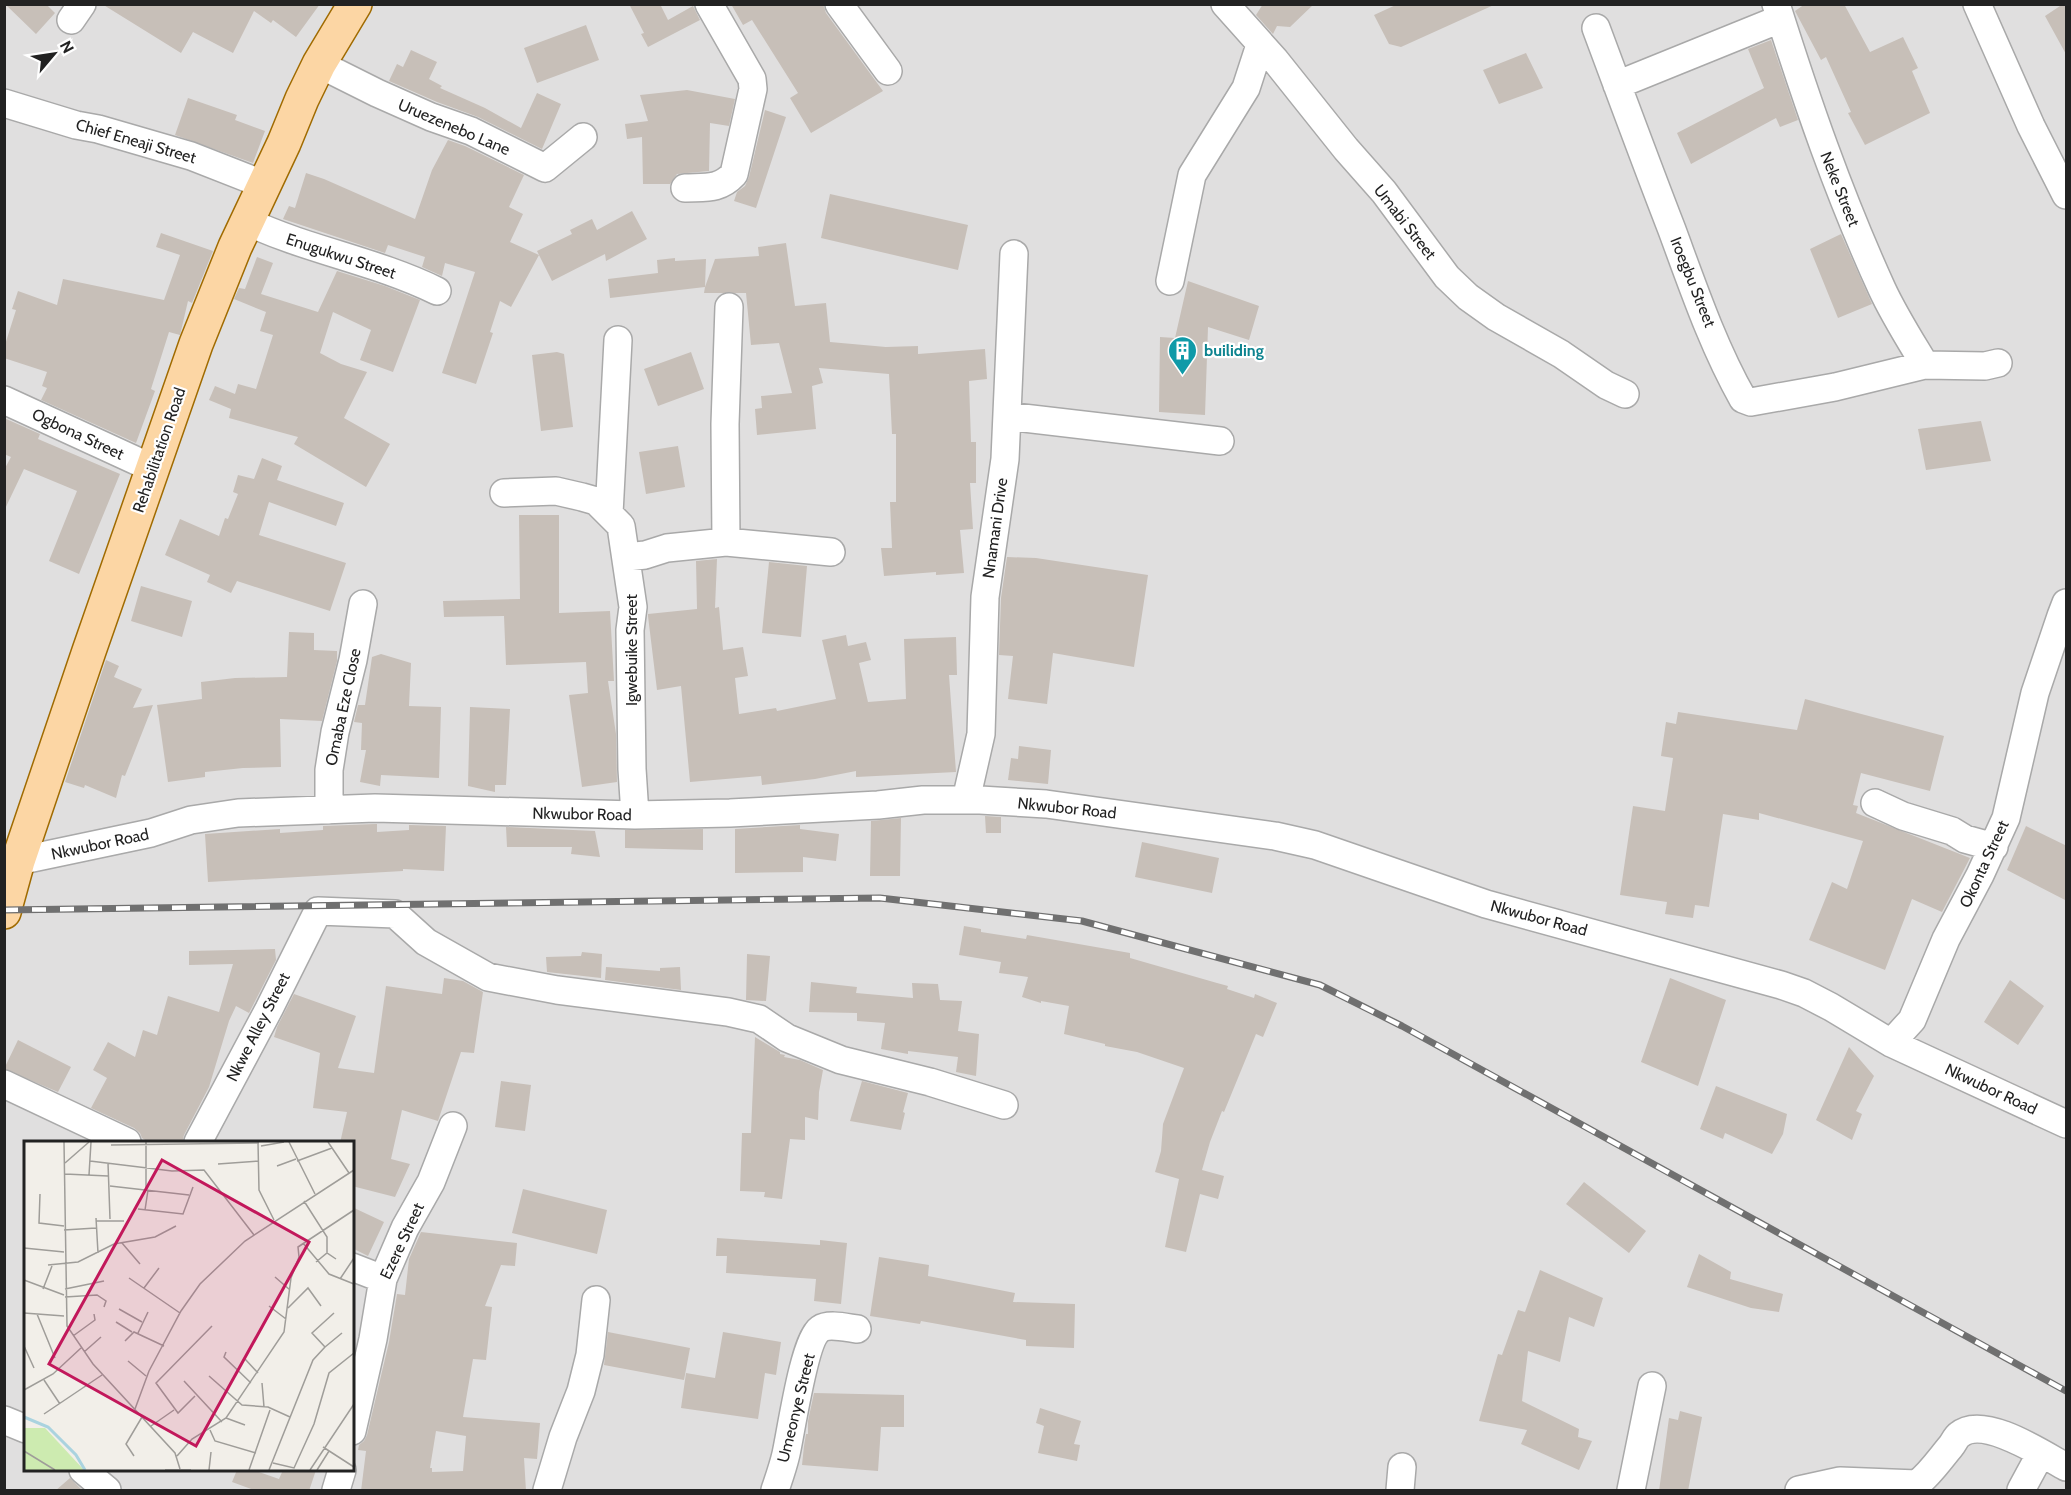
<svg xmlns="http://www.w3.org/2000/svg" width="2071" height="1495" font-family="Cabin,sans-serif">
  <rect width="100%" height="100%" fill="#f2efe9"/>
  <path fill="#e0dfdf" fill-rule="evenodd" d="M 5,5 L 2066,5 L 2066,1490 L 5,1490 ZM 26,1142 L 352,1142 L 352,1470 L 26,1470 Z"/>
  <path fill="#c7bfb8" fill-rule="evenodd" d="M 5,4 L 46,4 L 55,13 L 36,34 Z
    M 102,4 L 320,4 L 296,37 L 273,20 L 271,23 L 254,11 L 233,53 L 193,32 L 181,53 Z
    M 629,4 L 660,4 L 668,20 L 693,6 L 700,20 L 648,47 L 641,34 L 644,33 Z
    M 731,4 L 823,4 L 826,13 L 883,91 L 811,133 L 790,98 L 798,93 L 752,20 L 743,25 Z
    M 1263,4 L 1314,4 L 1290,27 L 1277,26 L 1273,34 L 1256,15 Z
    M 1398,4 L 1496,4 L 1401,47 L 1389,44 L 1374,15 Z
    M 1805,4 L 1844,4 L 1870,52 L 1903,37 L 1918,68 L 1912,71 L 1930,113 L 1865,145 L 1848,113 L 1851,112 L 1826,57 L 1821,60 L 1795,11 Z
    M 2063,4 L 2067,4 L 2067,56 L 2045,16 Z
    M 586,25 L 599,60 L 537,83 L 524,48 Z
    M 1771,40 L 1798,120 L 1780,127 L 1776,118 L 1691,164 L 1677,133 L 1764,88 L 1748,49 Z
    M 411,50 L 437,62 L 429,79 L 442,86 L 440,88 L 485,108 L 521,128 L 537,93 L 561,104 L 542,149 L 478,117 L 437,102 L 389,81 L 397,64 L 403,67 Z
    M 1526,53 L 1543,88 L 1499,104 L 1483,70 Z
    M 687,90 L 735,99 L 729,126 L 710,123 L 709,171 L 677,174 L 670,184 L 643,184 L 642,137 L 627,139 L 625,124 L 648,121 L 640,95 Z
    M 188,98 L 237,115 L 235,120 L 265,131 L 253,163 L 175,135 Z
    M 765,110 L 786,117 L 756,208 L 734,201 L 737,192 L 745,186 L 749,177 Z
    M 448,140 L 465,146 L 524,175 L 509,207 L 523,214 L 510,242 L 539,255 L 511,307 L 500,301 L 490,332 L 493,333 L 476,384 L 442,373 L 475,272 L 445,263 L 442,276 L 422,267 L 425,257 L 388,245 L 385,253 L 283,219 L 289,206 L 295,208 L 306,173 L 324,179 L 415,219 L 432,170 Z
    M 830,194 L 968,225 L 958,270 L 821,238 Z
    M 632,211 L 647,239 L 606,261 L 605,254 L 552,281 L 537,251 L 572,234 L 570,230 L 592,219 L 597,230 Z
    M 161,233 L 213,251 L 192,303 L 188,301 L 180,335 L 169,332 L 151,389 L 155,391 L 136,443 L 41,400 L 47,388 L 42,386 L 47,372 L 4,358 L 4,348 L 16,310 L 12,309 L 18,291 L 57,305 L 63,279 L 164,300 L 180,255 L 156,247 Z
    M 1841,234 L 1872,304 L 1838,318 L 1810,249 Z
    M 786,243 L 795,306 L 826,303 L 830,342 L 886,347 L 918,346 L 918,354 L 985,349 L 987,379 L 969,381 L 971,442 L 976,442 L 976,483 L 970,483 L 973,529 L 960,530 L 964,573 L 936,575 L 936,572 L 884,576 L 881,548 L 892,548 L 890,502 L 896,502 L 896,434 L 892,434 L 889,374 L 819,368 L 823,383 L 812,386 L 816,429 L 757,435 L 755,409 L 762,408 L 761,396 L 792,393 L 779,343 L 751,345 L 746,293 L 704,293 L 705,287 L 610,298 L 608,279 L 658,273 L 657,260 L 675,258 L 675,261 L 706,259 L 705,287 L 715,259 L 759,256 L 758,247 Z
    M 257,257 L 273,263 L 261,294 L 318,312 L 337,271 L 385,286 L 420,300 L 393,372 L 360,360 L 371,330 L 333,312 L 320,353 L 341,364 L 367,372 L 344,418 L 390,444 L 366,487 L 294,444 L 298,437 L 229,418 L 231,409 L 209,400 L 215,386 L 235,394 L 238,384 L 256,389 L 273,335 L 260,331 L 266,312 L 234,299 L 239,288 L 245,289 Z
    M 1188,281 L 1259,306 L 1249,340 L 1208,327 L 1205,415 L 1159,412 L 1160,337 L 1175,338 Z
    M 557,352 L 564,354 L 573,427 L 541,431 L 532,355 Z
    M 691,352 L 704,389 L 658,406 L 644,369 Z
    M 4,418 L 40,434 L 38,439 L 120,474 L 79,574 L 49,561 L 77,491 L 24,469 L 4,511 L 4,470 L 11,457 L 4,454 Z
    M 1981,421 L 1991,461 L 1926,470 L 1918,429 Z
    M 678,446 L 685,487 L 646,494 L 639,452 Z
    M 262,458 L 282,466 L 277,480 L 344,503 L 336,526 L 269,502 L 259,535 L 346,563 L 330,611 L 237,581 L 231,593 L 207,582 L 210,575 L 165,555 L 180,519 L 219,536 L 225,518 L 228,519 L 238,494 L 233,492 L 238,475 L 254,479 Z
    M 519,515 L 559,515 L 559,613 L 610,611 L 614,681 L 608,681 L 616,734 L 617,782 L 582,787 L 569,695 L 588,693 L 586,662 L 506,665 L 504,616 L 444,617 L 443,601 L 520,599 Z
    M 1007,557 L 1036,558 L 1148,575 L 1134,667 L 1053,653 L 1047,704 L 1008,699 L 1013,656 L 999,655 L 1001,598 Z
    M 717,559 L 715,608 L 719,607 L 723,650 L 743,647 L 748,676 L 735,678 L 739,714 L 776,708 L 777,711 L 836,699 L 822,640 L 846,635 L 848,646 L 866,642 L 871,660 L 859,663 L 868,702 L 906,699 L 904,639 L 956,637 L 957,675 L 949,675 L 956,772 L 856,777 L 856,771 L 815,779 L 762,785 L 761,776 L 690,782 L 681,686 L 657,690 L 648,616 L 648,614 L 697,609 L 696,561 Z
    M 769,562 L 807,566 L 801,637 L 762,633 Z
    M 141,586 L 192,601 L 182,637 L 131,621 Z
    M 289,632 L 314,633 L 314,650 L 337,651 L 337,661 L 322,721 L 280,719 L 281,767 L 243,768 L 205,772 L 205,777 L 168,782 L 157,705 L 202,699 L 201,682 L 235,678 L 287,677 Z
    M 381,654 L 411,663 L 409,706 L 441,707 L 439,778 L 381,775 L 380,786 L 360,782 L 366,750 L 361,750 L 362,723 L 354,722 L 358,705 L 365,705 L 372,657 Z
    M 106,660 L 119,666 L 114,677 L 142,689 L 133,708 L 153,705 L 125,776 L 122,775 L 116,798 L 85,785 L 84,788 L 65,782 Z
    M 1805,699 L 1944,736 L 1930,791 L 1861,773 L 1853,805 L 1858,806 L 1856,813 L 1970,858 L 1942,912 L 1912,899 L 1885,970 L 1809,940 L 1832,882 L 1847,889 L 1863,841 L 1759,813 L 1759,820 L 1723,814 L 1709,907 L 1695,905 L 1693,918 L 1665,914 L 1667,902 L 1620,895 L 1633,806 L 1665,811 L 1673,758 L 1661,756 L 1666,722 L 1676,724 L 1678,712 L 1797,730 Z
    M 470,707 L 510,709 L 506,785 L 495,785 L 495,792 L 468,786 Z
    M 1019,746 L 1051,750 L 1048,784 L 1008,780 L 1011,758 L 1018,759 Z
    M 985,816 L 1001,817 L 1001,833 L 986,833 Z
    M 901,818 L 900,876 L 870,876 L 871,821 Z
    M 375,824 L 377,824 L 377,832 L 409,830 L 409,825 L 446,826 L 444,871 L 403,869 L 403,871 L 208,882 L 205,834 L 280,829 L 280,833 L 323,830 L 323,826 Z
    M 800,825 L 800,829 L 839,834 L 836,861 L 803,857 L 803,872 L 735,873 L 735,829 Z
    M 2026,826 L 2067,846 L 2067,901 L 2007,870 Z
    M 506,827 L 595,831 L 600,857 L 571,854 L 572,847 L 507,847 Z
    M 703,829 L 703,850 L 625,848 L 625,830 Z
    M 1142,842 L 1219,858 L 1212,893 L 1135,877 Z
    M 964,926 L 981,929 L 981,932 L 1026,939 L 1027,935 L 1130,953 L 1130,958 L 1217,983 L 1228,986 L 1227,989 L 1254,998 L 1255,994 L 1277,1003 L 1263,1037 L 1256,1034 L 1224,1112 L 1222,1111 L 1210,1142 L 1202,1170 L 1224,1176 L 1218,1199 L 1200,1194 L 1186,1252 L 1165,1247 L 1179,1179 L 1155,1172 L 1161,1151 L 1163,1124 L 1184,1068 L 1137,1052 L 1105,1046 L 1105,1044 L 1064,1034 L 1069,1006 L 1041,1001 L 1041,1003 L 1022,997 L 1028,977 L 999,973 L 1001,962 L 959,955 Z
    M 275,949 L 276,960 L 249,1013 L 236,1006 L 229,1021 L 209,1087 L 184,1135 L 182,1143 L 150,1143 L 142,1138 L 140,1133 L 134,1128 L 91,1108 L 107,1078 L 93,1070 L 108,1042 L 135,1057 L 143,1030 L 157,1035 L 168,996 L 219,1012 L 233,964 L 189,965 L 189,951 Z
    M 582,952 L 602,954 L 601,978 L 547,972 L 546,957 L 581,956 Z
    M 747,954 L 770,956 L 766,1001 L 746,1000 Z
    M 606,967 L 660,971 L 660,968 L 680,967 L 681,990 L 605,980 Z
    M 444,978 L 463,981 L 483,992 L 474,1053 L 461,1052 L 438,1121 L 402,1110 L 391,1159 L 410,1164 L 395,1197 L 352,1186 L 352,1143 L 340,1143 L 347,1112 L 313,1108 L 320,1053 L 274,1037 L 277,1027 L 294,994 L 356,1016 L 338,1068 L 374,1073 L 386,986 L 442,994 Z
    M 1670,978 L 1726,1000 L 1698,1086 L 1641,1062 Z
    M 2010,980 L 2044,1006 L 2018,1045 L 1984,1022 Z
    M 811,982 L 857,987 L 856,993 L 913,998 L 912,983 L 938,984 L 940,1000 L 962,1001 L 958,1031 L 979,1034 L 976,1076 L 956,1072 L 958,1057 L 908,1051 L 908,1054 L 881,1049 L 885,1023 L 857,1021 L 857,1013 L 809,1012 Z
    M 755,1037 L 780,1052 L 780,1054 L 785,1055 L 784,1057 L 800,1060 L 823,1070 L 819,1092 L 818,1120 L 805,1117 L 805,1140 L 790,1139 L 782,1199 L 764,1197 L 765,1192 L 740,1191 L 742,1133 L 751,1133 Z
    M 18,1040 L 71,1067 L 58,1092 L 4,1069 Z
    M 1849,1047 L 1874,1076 L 1856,1111 L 1862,1114 L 1852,1140 L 1816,1120 Z
    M 501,1081 L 531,1085 L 525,1131 L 495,1127 Z
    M 862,1081 L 908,1093 L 903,1112 L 905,1113 L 901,1130 L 850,1121 Z
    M 1716,1086 L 1787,1114 L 1783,1134 L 1772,1154 L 1725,1133 L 1723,1139 L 1700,1129 Z
    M 1584,1182 L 1646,1231 L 1629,1253 L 1566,1204 Z
    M 523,1189 L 607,1210 L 597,1254 L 512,1233 Z
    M 352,1207 L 384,1222 L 368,1256 L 352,1248 Z
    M 421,1232 L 517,1243 L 515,1266 L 501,1265 L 485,1306 L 492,1307 L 486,1360 L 473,1359 L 463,1417 L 540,1423 L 537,1459 L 524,1458 L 526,1491 L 361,1491 L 366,1451 L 358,1450 L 359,1445 L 364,1441 L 367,1435 L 389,1342 L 397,1294 L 405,1295 L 409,1259 ZM 436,1431 L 466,1436 L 463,1471 L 432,1472 L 432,1468 L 430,1468 Z
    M 717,1238 L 820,1245 L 820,1240 L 847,1243 L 841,1304 L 814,1301 L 816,1279 L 726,1273 L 727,1256 L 716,1256 Z
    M 1699,1254 L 1731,1272 L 1730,1279 L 1783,1294 L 1779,1312 L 1751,1308 L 1687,1287 Z
    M 879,1257 L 929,1265 L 928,1276 L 1015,1293 L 1013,1302 L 1075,1304 L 1074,1348 L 1026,1346 L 1026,1340 L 921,1321 L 920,1324 L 870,1316 Z
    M 1540,1270 L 1603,1298 L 1594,1327 L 1569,1317 L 1560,1362 L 1528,1351 L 1522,1401 L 1579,1429 L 1578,1437 L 1592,1441 L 1579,1470 L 1521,1444 L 1527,1430 L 1479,1421 L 1498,1354 L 1502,1355 L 1518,1310 L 1525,1312 Z
    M 608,1332 L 690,1348 L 684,1380 L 604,1365 Z
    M 723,1332 L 781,1342 L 776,1375 L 765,1373 L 758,1419 L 681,1408 L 686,1373 L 715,1378 Z
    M 814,1393 L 904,1395 L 904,1427 L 881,1427 L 878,1471 L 802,1465 L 804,1446 L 806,1434 L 808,1434 L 808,1421 Z
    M 1040,1408 L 1081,1421 L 1074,1444 L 1080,1445 L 1077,1461 L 1038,1453 L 1044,1426 L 1036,1423 Z
    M 1680,1411 L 1702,1417 L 1688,1491 L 1659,1491 L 1669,1418 L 1678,1420 Z
    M 237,1470 L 253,1470 L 279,1479 L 283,1470 L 316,1470 L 309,1491 L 257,1491 L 232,1482 Z
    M 70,1478 L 83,1491 L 55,1491 Z"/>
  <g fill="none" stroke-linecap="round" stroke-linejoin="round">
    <defs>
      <path id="minor" d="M 839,4 L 888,71
        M 1225,4 L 1275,60 L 1346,149 L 1384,192 L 1447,277 L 1468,297 L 1496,317 L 1561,354 L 1606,385 L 1625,394
        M 1776,4 C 1807,102 1839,195 1882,289 C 1894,315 1910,340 1925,365
        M 1977,4 L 2031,126 L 2066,195
        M 71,20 L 82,4
        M 1596,28 C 1621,95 1646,163 1672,230 C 1693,287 1713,346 1743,399 L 1751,402 L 1835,387 L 1925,365 L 1985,366 L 1998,363
        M 319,64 L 377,93 L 431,117 L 471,131 L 545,168 L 583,137
        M 1617,85 L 1780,19
        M 4,103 L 76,125 L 98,129 L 191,156 L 265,185
        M 685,188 C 706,187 719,190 734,174 L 753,89 L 752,79 L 709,4
        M 246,221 C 307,250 376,261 437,291
        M 1170,281 L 1192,175 L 1246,88 L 1260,45
        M 4,400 L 152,468
        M 1007,416 L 1220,441
        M 504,493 L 556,491 L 582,497 L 596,501 L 621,526 L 633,607 L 630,630 L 632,769 L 635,815
        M 609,514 L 618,340
        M 726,542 L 725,424 L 729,307
        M 627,557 L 645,555 L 667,548 L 726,542 L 831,552
        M 966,800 L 981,734 L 985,597 L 1005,459 L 1014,254
        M 1875,803 L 1903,816 L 1952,831 L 1965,839 L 1994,847
        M 329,810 L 329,770 L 335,732 L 353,660 L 363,604
        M 18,861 L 151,833 L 191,820 L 238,813 L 375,808 L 635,815 L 730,813 L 878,805 L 923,800 L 980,800 L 1046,804 L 1275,836 L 1315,845 L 1486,904 L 1781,985 L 1804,993 L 1831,1007 L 1891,1043 L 2066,1124
        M 1891,1043 L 1912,1020 L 1946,939 L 1980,875 L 2006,818 L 2035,693 L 2061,616 L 2066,603
        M 4,1084 L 127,1142
        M 198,1142 L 269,1009 L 318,911 L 395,914 L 426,942 L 488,977 L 557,990 L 728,1012 L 759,1019 L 787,1038 L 841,1060 L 930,1082 L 1004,1105
        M 352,1267 L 383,1279
        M 4,1420 L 26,1429
        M 352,1431 L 373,1339 L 383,1279 L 405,1228 L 431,1182 L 453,1126
        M 83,1470 L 107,1490
        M 336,1490 L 342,1470
        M 547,1490 L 563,1437 L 581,1391 L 590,1355 L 596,1300
        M 775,1490 C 779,1478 783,1467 786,1454 C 791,1432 804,1340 820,1329 C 829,1323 848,1328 857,1329
        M 1400,1490 L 1402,1467
        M 1631,1490 L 1652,1386
        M 1799,1490 L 1840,1481 L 1917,1484 C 1930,1474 1940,1459 1951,1446 C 1954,1442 1956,1437 1959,1435 C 1983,1414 2044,1455 2066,1467
        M 2021,1490 L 2041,1453"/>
      <path id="major" d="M 4,912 L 18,861 L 89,651 L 196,344 L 235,247 L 284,143 L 302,99 L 319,64 L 355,4"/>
    </defs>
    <use href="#minor" stroke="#a9a9a9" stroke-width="30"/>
    <use href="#major" stroke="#a06b00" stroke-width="36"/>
    <use href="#minor" stroke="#fff" stroke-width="27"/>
    <use href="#major" stroke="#fcd6a4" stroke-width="33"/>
    <defs>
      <path id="rail" d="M 4,910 L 880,898 L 1082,921 L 1320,985 L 1402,1026 L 2066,1391"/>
    </defs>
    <use href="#rail" stroke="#707070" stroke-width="7"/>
    <use href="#rail" stroke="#fff" stroke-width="4.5" stroke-dasharray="14" stroke-linecap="butt"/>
  </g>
  <defs>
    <symbol id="building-pin" viewBox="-11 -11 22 30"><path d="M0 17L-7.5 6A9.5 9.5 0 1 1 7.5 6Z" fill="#0f9aa8" stroke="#fff"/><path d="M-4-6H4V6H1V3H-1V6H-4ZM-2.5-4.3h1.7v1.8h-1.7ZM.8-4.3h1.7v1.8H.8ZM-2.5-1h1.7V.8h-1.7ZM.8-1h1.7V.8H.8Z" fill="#fff"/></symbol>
  </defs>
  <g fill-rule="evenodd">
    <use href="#building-pin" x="1166" y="334" width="33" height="45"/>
  </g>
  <g text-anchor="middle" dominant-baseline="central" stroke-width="4.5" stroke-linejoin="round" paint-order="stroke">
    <g font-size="16" fill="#222" stroke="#fff">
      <text transform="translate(454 127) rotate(23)">Uruezenebo Lane</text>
      <text transform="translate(136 141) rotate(16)">Chief Eneaji Street</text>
      <text transform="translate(1840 189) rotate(68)">Neke Street</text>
      <text transform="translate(1405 222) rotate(52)">Umabi Street</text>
      <text transform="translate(341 256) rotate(18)">Enugukwu Street</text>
      <text transform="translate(1693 282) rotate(68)">Iroegbu Street</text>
      <text transform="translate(78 434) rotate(25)">Ogbona Street</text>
      <text transform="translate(159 450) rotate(-71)">Rehabilitation Road</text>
      <text transform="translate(995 528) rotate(-82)">Nnamani Drive</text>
      <text transform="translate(631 650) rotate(-90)">Igwebuike Street</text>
      <text transform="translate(343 707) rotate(-78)">Omaba Eze Close</text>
      <text transform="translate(1067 808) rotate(6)">Nkwubor Road</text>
      <text transform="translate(582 814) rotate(1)">Nkwubor Road</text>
      <text transform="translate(100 844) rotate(-12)">Nkwubor Road</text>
      <text transform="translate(1984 864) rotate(-65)">Okonta Street</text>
      <text transform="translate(1539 918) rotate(15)">Nkwubor Road</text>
      <text transform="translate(258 1027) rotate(-63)">Nkwe Alley Street</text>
      <text transform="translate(1991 1089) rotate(25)">Nkwubor Road</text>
      <text transform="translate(402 1241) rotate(-65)">Ezere Street</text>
      <text transform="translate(796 1408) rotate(-76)">Umeonye Street</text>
    </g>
    <g font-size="16" font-weight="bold" fill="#0d838f" stroke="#fff" text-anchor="start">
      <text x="1204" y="350">builiding</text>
    </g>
  </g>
  <g transform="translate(24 1141)">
    <rect width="330" height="330" fill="#f2efe9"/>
    <path d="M 0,287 L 21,287 L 60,329 L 0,329 Z" fill="#cdebb0"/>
    <path fill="none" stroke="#aad3df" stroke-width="3" d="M 0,276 L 24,286 L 52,314 L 61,329"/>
    <path fill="none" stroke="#9f9d99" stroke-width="1.5" d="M 40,1 L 43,185 L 69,223 L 151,312 L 156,328M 122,1 L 122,49M 234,1 L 235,49 L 250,79M 265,1 L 291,53M 304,1 L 325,32M 87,4 L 235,2M 237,5 L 260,1M 66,20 L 148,30 L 180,29 L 230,94M 273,20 L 308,7M 41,22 L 65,1M 84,22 L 86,78M 194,23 L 235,20M 253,25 L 272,18M 41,33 L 84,35M 65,34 L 67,1M 86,45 L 165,54M 16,53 L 15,82 L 40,85M 280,60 L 303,96 L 303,112M 114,68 L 159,73 L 169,46M 121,69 L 124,49M 72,77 L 74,112M 72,80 L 100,80M 40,89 L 72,87M 98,102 L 116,123M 279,102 L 305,133 L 330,143M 0,107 L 40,111M 292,121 L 303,112 L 312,118M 24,124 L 54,121 L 90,103 L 131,96 L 152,85M 251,136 L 266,149M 105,137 L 156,172M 316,138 L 330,117M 0,139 L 40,154M 120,147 L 135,127M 19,148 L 28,125M 41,148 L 80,140M 41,156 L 73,154 L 82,160 L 80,166M 245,165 L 262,178M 264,167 L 284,147 L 297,165M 95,168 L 118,181M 0,172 L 40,175M 13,173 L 31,217M 92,181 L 108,191M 114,192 L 124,171M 49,195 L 71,179 L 70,173M 101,200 L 110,191 L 140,205M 0,205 L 10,227M 301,206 L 318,192M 60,211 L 77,196M 202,211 L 200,216 L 227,242M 221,218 L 234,232M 104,220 L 122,235M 185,235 L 218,264 L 244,266 L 266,276M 20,239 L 36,263M 160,240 L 198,281M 238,242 L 240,266M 0,249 L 29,233 L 57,207M 171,255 L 154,272 L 132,242 L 188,185M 111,268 L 125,230 L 157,170 L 176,143 L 221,100 L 330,29M 20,273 L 78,234M 202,277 L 221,284M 127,285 L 150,269M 186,289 L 191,300 L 232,312M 299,306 L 330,326M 0,310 L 31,329M 110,315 L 102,303 L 118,276M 153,315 L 168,298 L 202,277 L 260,191 L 267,137 L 275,116 L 274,106 L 330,69M 249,322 L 270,327 L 290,283 L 305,232 L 330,212M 141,329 L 167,329M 185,329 L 187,311M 225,329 L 246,269M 245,329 L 289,219 L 301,206 L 288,192 L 310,172M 286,329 L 330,263M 293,329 L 305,310"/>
    <path fill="#c2185b" fill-opacity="0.15" stroke="#c2185b" stroke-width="3" d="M 138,19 L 285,101 L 172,305 L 25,223 Z"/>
    <rect width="330" height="330" fill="none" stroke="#222" stroke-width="3"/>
  </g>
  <rect width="2071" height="1495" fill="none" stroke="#222222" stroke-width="12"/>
  <g transform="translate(54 54) rotate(61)" stroke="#ffffff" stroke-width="4.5" paint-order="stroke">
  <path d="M0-4.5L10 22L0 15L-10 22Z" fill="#222222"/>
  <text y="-9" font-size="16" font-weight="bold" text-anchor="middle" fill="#222222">N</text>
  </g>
</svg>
